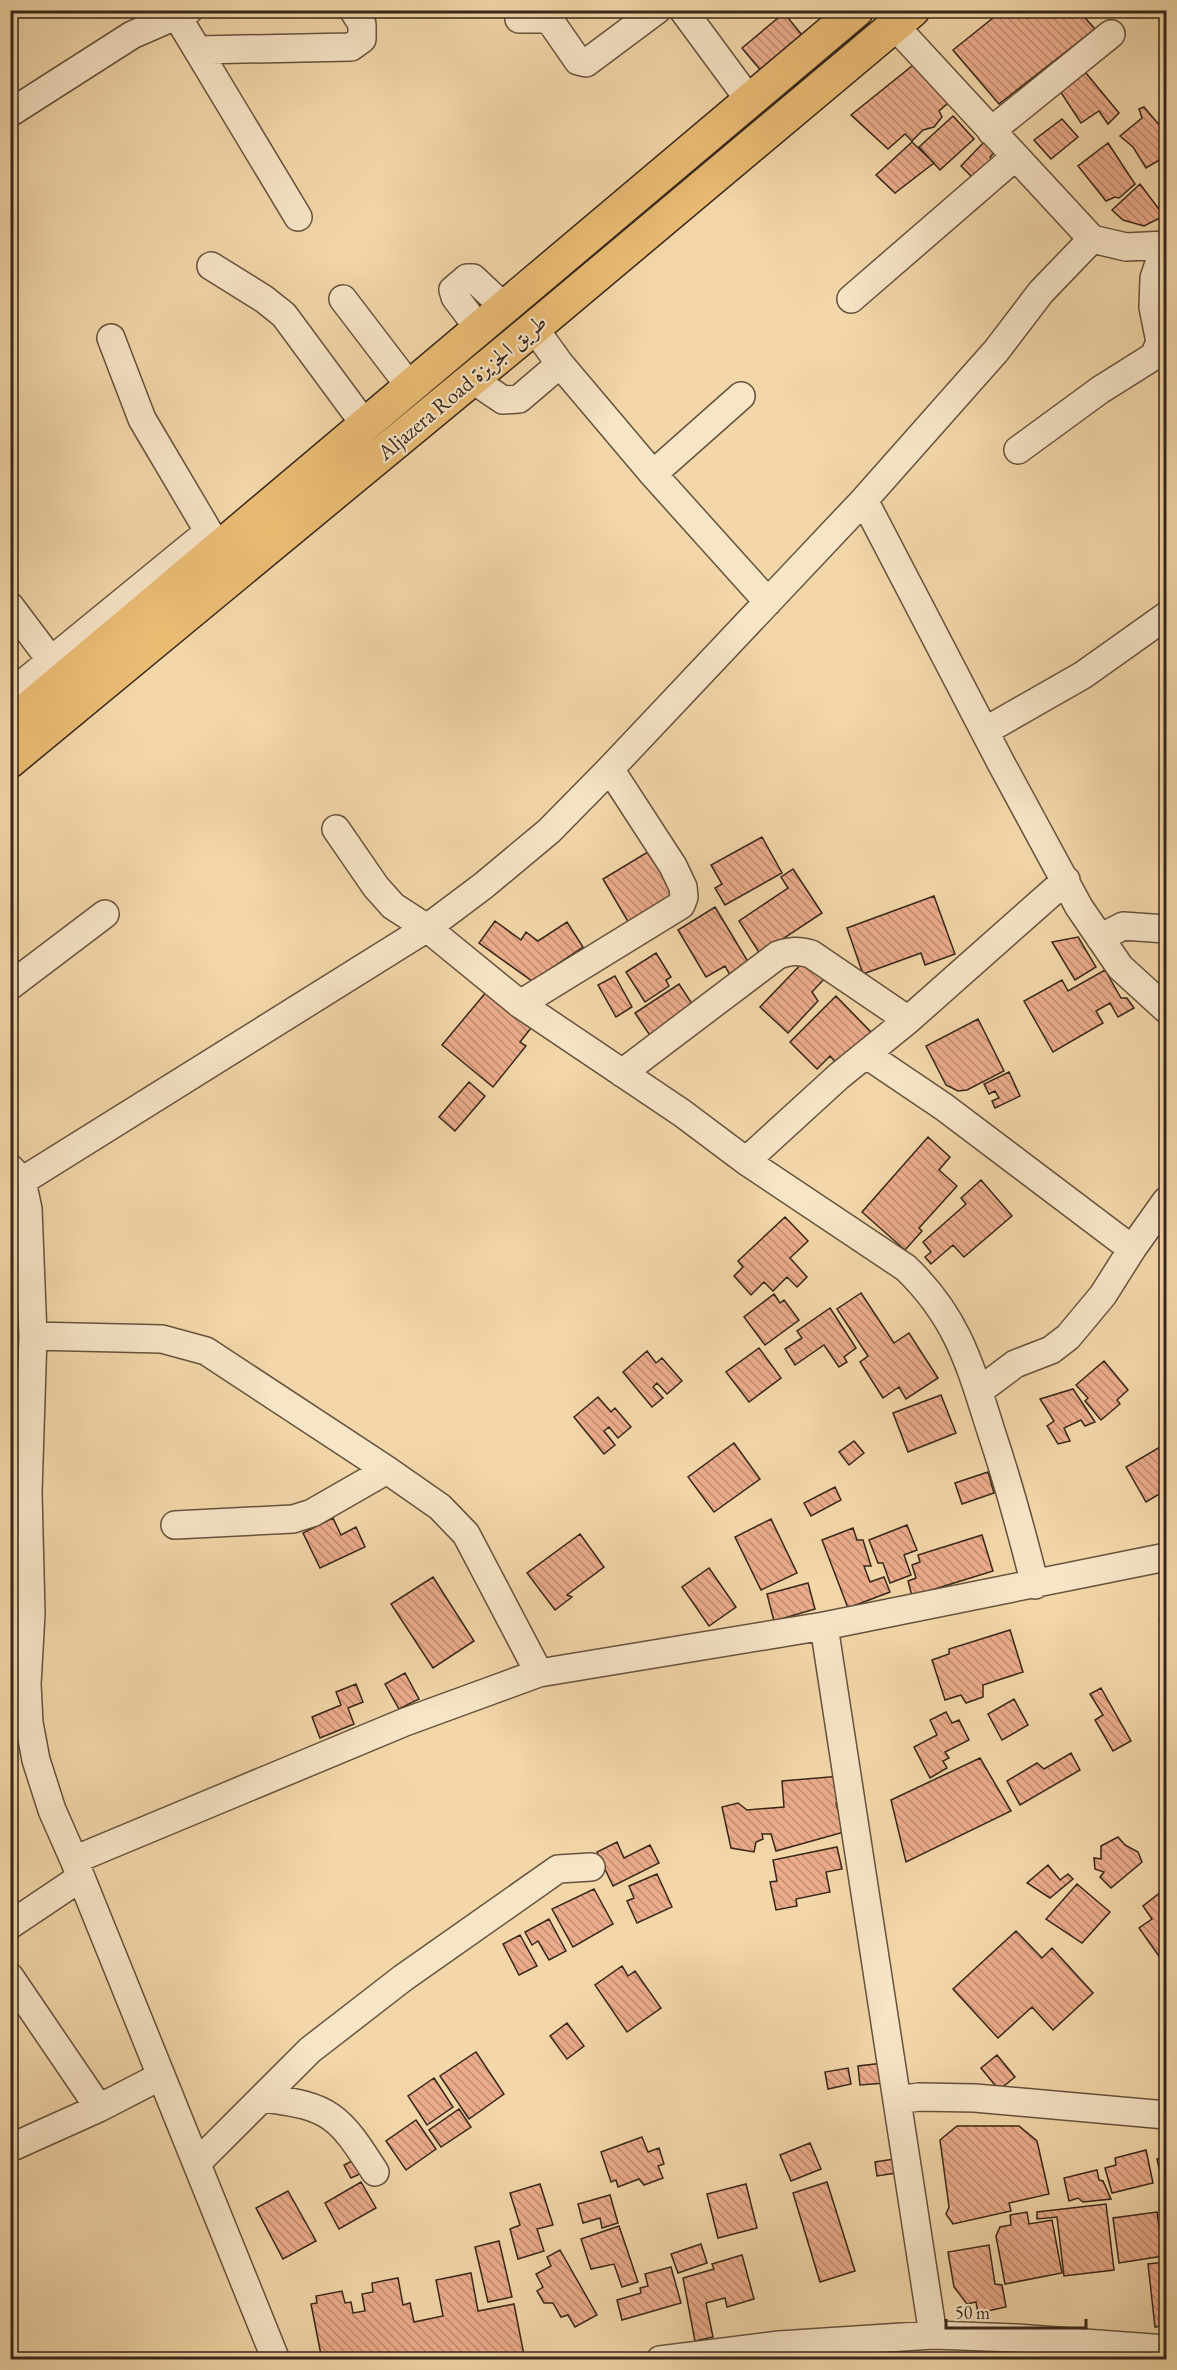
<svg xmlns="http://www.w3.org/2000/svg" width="1177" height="2370" font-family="'EB Garamond',Amiri,serif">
  <defs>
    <pattern id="building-back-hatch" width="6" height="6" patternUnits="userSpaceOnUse" patternTransform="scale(1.5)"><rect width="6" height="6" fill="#ecac8c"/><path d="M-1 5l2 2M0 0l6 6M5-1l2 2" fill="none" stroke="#c08c72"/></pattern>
  </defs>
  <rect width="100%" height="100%" fill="#f3d7a9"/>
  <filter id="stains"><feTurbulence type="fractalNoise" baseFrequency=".00333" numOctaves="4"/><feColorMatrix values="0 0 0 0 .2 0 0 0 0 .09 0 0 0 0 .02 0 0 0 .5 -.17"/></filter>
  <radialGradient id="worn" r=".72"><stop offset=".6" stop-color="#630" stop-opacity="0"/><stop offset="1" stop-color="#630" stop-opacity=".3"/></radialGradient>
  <path fill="url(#building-back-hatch)" stroke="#362619" stroke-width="1.5" d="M 1003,10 L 1078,10 L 1095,29 L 999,104 L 953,50 Z
    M 784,13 L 810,45 L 768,79 L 742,48 Z
    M 917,62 L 954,98 L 939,111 L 942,117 L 934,127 L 923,130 L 912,141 L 905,134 L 888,149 L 851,115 Z
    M 1081,67 L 1119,113 L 1108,124 L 1099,111 L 1081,123 L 1056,85 Z
    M 1144,107 L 1166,133 L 1166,156 L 1146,168 L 1133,147 L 1120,136 L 1142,118 L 1139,109 Z
    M 953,116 L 974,139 L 940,170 L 919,147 Z
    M 1062,119 L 1078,137 L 1051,159 L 1034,140 Z
    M 912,142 L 934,163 L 895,193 L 876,175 Z
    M 984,142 L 995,152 L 990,157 L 996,164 L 978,183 L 961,166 Z
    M 1108,143 L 1135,184 L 1119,198 L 1115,197 L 1106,201 L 1078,166 Z
    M 1140,184 L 1164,216 L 1144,226 L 1123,220 L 1112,210 Z
    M 762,837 L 782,873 L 725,905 L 715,888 L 722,884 L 711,865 Z
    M 651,850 L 678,896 L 630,925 L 603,879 Z
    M 793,869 L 822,913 L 760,954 L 739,921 L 788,888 L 781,877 Z
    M 934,896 L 955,954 L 925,965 L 921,953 L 863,974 L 847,928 Z
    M 715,907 L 750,965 L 731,977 L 725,966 L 706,977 L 678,930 Z
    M 495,921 L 521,940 L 526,932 L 538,941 L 567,922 L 583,947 L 532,981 L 479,943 Z
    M 1078,937 L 1096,967 L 1075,980 L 1052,942 Z
    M 656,953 L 671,977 L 666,980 L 669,986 L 645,1002 L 626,972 Z
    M 806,959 L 825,978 L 812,992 L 818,1001 L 788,1033 L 760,1007 Z
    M 1105,970 L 1121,998 L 1127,998 L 1134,1008 L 1118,1017 L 1110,1003 L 1096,1011 L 1103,1023 L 1053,1052 L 1024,1001 L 1062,980 L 1068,991 Z
    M 615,976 L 632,1007 L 616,1017 L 598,985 Z
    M 679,984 L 698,1013 L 655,1043 L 635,1013 Z
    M 487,991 L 531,1028 L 520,1042 L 526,1046 L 493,1087 L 442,1045 Z
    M 836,996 L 871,1032 L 838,1065 L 830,1056 L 817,1069 L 790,1042 Z
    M 978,1019 L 1004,1071 L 967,1090 L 958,1091 L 946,1085 L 926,1046 Z
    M 1009,1072 L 1020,1096 L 995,1108 L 992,1101 L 999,1098 L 995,1091 L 989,1094 L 984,1084 Z
    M 469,1082 L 485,1096 L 455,1131 L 439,1117 Z
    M 928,1137 L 950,1157 L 939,1170 L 957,1186 L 919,1228 L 922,1231 L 905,1250 L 862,1212 Z
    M 981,1180 L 1012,1216 L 964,1257 L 953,1245 L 931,1264 L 925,1257 L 931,1252 L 923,1242 L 966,1204 L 961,1198 Z
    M 785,1217 L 808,1241 L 790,1258 L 807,1277 L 797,1287 L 787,1277 L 773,1291 L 764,1282 L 751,1295 L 734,1276 L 743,1267 L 738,1261 Z
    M 861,1293 L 894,1343 L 909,1333 L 938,1378 L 906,1399 L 899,1387 L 883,1398 L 860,1362 L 868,1356 L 837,1309 Z
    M 774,1294 L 780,1303 L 784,1300 L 799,1320 L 765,1345 L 744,1317 Z
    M 830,1308 L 856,1348 L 844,1357 L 847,1362 L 839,1367 L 824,1345 L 795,1365 L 785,1349 L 802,1338 L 797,1331 Z
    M 759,1348 L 781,1378 L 749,1402 L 726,1372 Z
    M 647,1351 L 656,1363 L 662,1358 L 682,1381 L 667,1394 L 657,1383 L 653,1387 L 663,1398 L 652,1407 L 623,1372 Z
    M 1104,1361 L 1128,1390 L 1117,1400 L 1120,1404 L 1101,1420 L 1085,1401 L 1088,1398 L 1076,1385 Z
    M 1073,1389 L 1095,1422 L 1085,1426 L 1081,1420 L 1064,1428 L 1070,1441 L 1058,1444 L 1047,1426 L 1054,1421 L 1040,1399 Z
    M 941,1395 L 956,1433 L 908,1452 L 893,1413 Z
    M 598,1397 L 611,1412 L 615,1408 L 631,1427 L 618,1438 L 609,1427 L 604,1431 L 615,1445 L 604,1454 L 574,1417 Z
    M 854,1441 L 864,1453 L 849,1465 L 839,1452 Z
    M 734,1443 L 760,1479 L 714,1512 L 688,1477 Z
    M 1165,1444 L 1166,1490 L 1146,1502 L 1126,1467 Z
    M 988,1472 L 994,1493 L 962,1504 L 955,1483 Z
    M 835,1487 L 841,1500 L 811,1516 L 804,1503 Z
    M 333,1518 L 341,1535 L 356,1527 L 365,1547 L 320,1568 L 303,1533 Z
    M 771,1519 L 797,1573 L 761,1590 L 735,1537 Z
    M 907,1525 L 917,1550 L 904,1555 L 911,1575 L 890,1583 L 883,1563 L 878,1563 L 869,1540 Z
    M 853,1528 L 857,1540 L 863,1540 L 871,1566 L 864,1566 L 870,1582 L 884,1577 L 890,1592 L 848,1608 L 822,1540 Z
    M 580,1534 L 604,1567 L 567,1595 L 572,1597 L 555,1610 L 527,1573 Z
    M 982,1535 L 993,1571 L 912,1596 L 908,1581 L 916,1578 L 912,1565 L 920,1562 L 918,1555 Z
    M 709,1568 L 736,1607 L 709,1626 L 682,1587 Z
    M 433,1577 L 474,1641 L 433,1668 L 391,1604 Z
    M 808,1583 L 815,1609 L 774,1621 L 767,1594 Z
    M 1166,1616 L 1166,1642 L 1159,1619 Z
    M 1010,1630 L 1023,1672 L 983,1685 L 983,1697 L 966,1703 L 961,1695 L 945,1700 L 932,1660 L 949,1654 L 949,1649 Z
    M 405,1673 L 419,1699 L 399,1709 L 385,1684 Z
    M 356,1684 L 363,1702 L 348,1708 L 354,1724 L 320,1738 L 312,1717 L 341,1705 L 336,1692 Z
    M 1101,1688 L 1131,1741 L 1113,1751 L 1095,1720 L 1103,1715 L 1090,1694 Z
    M 1014,1699 L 1028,1725 L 1002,1740 L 988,1714 Z
    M 946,1712 L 952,1723 L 959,1720 L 969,1740 L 945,1752 L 949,1758 L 943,1761 L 947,1768 L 930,1778 L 914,1747 L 937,1735 L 930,1720 Z
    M 1071,1753 L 1080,1770 L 1020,1805 L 1007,1781 L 1037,1763 L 1044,1769 Z
    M 980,1758 L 1011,1811 L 906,1862 L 891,1800 Z
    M 841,1776 L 843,1798 L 836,1803 L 844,1832 L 776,1851 L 771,1834 L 762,1834 L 763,1839 L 756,1842 L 754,1852 L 731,1848 L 722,1807 L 738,1803 L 747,1810 L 784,1807 L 782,1781 Z
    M 1118,1837 L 1125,1845 L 1138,1852 L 1142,1862 L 1111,1888 L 1100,1877 L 1104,1872 L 1095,1869 L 1094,1858 L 1101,1859 L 1101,1846 Z
    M 617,1842 L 624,1858 L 650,1845 L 659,1863 L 613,1886 L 597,1852 Z
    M 837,1847 L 842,1869 L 826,1872 L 830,1892 L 796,1899 L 797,1906 L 776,1910 L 770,1882 L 777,1881 L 773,1860 Z
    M 1048,1865 L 1060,1880 L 1068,1874 L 1073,1879 L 1050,1898 L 1027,1883 Z
    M 657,1874 L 672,1907 L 637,1923 L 627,1901 L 634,1898 L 629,1886 Z
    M 1077,1884 L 1110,1912 L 1082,1943 L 1046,1919 Z
    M 1166,1888 L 1166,1954 L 1161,1959 L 1139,1928 L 1152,1919 L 1143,1906 Z
    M 594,1889 L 613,1924 L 573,1947 L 552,1909 Z
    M 549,1919 L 566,1951 L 549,1960 L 538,1941 L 532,1945 L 525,1932 Z
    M 1016,1931 L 1042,1958 L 1052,1948 L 1093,1993 L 1053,2030 L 1032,2007 L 998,2038 L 953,1989 Z
    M 520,1935 L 537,1966 L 519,1975 L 503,1944 Z
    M 622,1966 L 628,1976 L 635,1971 L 661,2008 L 627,2032 L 595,1985 Z
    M 567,2023 L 584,2046 L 567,2059 L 550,2036 Z
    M 476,2052 L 504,2094 L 469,2119 L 440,2076 Z
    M 997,2055 L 1015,2077 L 999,2090 L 981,2068 Z
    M 883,2063 L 885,2083 L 860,2085 L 858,2066 Z
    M 848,2068 L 851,2084 L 828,2089 L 825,2072 Z
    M 434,2078 L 453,2107 L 427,2125 L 408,2096 Z
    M 459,2109 L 471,2127 L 441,2147 L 429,2130 Z
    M 416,2120 L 436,2149 L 406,2170 L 386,2141 Z
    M 957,2126 L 1019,2126 L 1037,2141 L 1049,2194 L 1009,2203 L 1011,2211 L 953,2224 L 946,2214 L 949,2207 L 940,2140 Z
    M 642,2137 L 648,2152 L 659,2148 L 664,2164 L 658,2166 L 663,2178 L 644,2185 L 639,2179 L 618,2187 L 616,2180 L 611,2182 L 601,2152 Z
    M 810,2143 L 821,2169 L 791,2181 L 780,2155 Z
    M 1146,2150 L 1153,2183 L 1112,2193 L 1105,2168 L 1116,2165 L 1115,2158 Z
    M 364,2155 L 371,2169 L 351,2178 L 344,2165 Z
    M 1166,2158 L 1166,2187 L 1163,2188 L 1157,2159 Z
    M 894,2159 L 896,2173 L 877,2176 L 875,2162 Z
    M 1097,2170 L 1099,2180 L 1103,2181 L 1111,2199 L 1083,2202 L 1078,2198 L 1069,2201 L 1064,2178 Z
    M 361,2182 L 376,2208 L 339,2229 L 325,2203 Z
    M 827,2182 L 855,2271 L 820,2282 L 793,2193 Z
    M 540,2184 L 553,2225 L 537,2229 L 544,2251 L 518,2259 L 510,2229 L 520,2225 L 510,2193 Z
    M 746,2184 L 757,2228 L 718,2238 L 707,2194 Z
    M 288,2191 L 316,2241 L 283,2259 L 256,2208 Z
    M 610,2195 L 618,2223 L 602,2228 L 600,2218 L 583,2223 L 578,2204 Z
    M 1106,2204 L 1114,2270 L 1064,2276 L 1057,2217 L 1037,2219 L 1037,2212 Z
    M 1027,2212 L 1029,2224 L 1052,2220 L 1062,2273 L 1005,2284 L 996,2236 L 1000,2227 L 1011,2225 L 1010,2215 Z
    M 1157,2212 L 1163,2256 L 1119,2263 L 1113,2218 Z
    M 619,2226 L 638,2282 L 622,2287 L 614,2264 L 591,2269 L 581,2239 Z
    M 499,2241 L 512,2297 L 488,2302 L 475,2247 Z
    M 701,2244 L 707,2263 L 678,2273 L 671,2254 Z
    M 989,2245 L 995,2284 L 1002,2285 L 1006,2307 L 978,2313 L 976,2302 L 967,2304 L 954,2287 L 948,2252 Z
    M 560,2250 L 597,2315 L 575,2327 L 568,2315 L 561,2317 L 553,2303 L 544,2303 L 537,2291 L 543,2287 L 536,2274 L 551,2266 L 547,2257 Z
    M 742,2255 L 754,2299 L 727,2307 L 725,2298 L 706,2303 L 713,2337 L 695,2341 L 683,2278 L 714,2269 L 712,2264 Z
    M 1166,2262 L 1166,2325 L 1155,2327 L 1148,2264 Z
    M 671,2267 L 681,2303 L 622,2320 L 617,2300 L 641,2293 L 640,2288 L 648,2286 L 645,2274 Z
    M 471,2273 L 478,2311 L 514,2304 L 525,2360 L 378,2360 L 377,2356 L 358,2360 L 322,2360 L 311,2304 L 317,2303 L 316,2296 L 342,2291 L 345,2303 L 351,2302 L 353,2313 L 365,2311 L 362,2294 L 373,2292 L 372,2283 L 398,2278 L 403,2305 L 410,2303 L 414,2322 L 443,2316 L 436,2280 Z"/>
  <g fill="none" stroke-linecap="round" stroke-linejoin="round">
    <defs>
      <path id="minor" d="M 683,10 L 750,101
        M 177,16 L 298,217
        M 519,19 L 544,19 L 551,22 L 578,61 L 586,63 L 657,10
        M 894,25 L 1092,239 L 1126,247 L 1166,245
        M 198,50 L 351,47 L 362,39 L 362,24 L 353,10
        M 10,113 L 132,35 L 189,10
        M 991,131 L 1111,34
        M 211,266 L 264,299 L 284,315 L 366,426
        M 343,299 L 411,388
        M 851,299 L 1015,157
        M 534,328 L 560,364 L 653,474 L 768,602
        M 480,330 L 455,297 L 453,290 L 467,278 L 473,278 L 506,309
        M 111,338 L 142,419 L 217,546
        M 472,379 L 503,400 L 519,399 L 560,364
        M 1018,450 L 1100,390 L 1154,356 L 1160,342 L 1153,307 L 1154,278 L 1165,246
        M 653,474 L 741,396
        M 864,500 L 1001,763 L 1079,907 L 1120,967 L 1166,1009
        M 10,606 L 62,675
        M 10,694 L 208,532
        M 985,731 L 1083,675 L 1166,616
        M 336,829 L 376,887 L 393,906 L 427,928 L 520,1004 L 682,1113 L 746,1161 L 906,1268 C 958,1318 970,1365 991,1431 C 1008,1482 1022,1533 1035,1585
        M 1100,938 L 1123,926 L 1166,929
        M 10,986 L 105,914
        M 520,1004 L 681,905 L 684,897 L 683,887 L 673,866 L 610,769
        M 867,1055 L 944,1107 L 1132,1249
        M 622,1073 L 778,955 C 790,951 798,950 811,954 L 908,1020
        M 746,1161 L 839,1076 L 908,1020 L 1066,880
        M 10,1168 L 22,1181 L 28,1209 L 33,1336 L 28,1492 L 31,1614 L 27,1684 L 29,1723 L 36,1760 L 52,1810 L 74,1860 L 276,2360
        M 22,1181 L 427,928 L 483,886 L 549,831 L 610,769 L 864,500 L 996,351 L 1041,292 L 1092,239
        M 33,1336 L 162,1339 L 206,1351 L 387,1470 L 440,1507 L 466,1534 L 539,1673
        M 979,1391 L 1015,1364 L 1051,1350 L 1068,1337 L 1103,1295 L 1132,1249 L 1166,1201
        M 175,1525 L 293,1519 L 312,1513 L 387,1470
        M 824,1626 L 933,2335
        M 74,1860 L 405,1722 L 539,1673 L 824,1626 L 1166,1557
        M 10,1925 L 80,1878
        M 10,1977 L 99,2108
        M 263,2098 C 331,2106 339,2116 375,2172
        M 897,2100 L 919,2097 L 975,2098 L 1166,2115
        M 10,2148 L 99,2108 L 161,2076
        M 197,2163 L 310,2050 L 403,1978 L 558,1869 L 591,1867
        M 660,2360 L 779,2345 L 933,2335 L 1016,2338 L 1166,2349"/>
      <path id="major" d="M 10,724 L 857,10
        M 10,761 L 534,328 L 913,10"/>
    </defs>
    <use href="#minor" stroke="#65523d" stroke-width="30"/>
    <use href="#major" stroke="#362619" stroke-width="36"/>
    <use href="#minor" stroke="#f7e5c7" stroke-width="27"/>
    <use href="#major" stroke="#eabc74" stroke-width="33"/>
  </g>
  <g text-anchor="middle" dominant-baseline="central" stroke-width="4.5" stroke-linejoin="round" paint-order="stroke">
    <g font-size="22" fill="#362619" stroke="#f7e5c7">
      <text transform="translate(462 387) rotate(-40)">Aljazera Road طريق الجزيزة</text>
    </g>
  </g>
  <rect width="1177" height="2370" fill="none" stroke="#f3d7a9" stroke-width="36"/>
  <rect x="12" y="12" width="1153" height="2346" fill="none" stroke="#362619" stroke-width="3"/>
  <rect x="18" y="18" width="1141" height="2334" fill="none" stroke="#362619" stroke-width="1.5"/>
  <path d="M946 2319v9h140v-9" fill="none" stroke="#362619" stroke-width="3"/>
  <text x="955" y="2319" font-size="18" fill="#362619" stroke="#f7e5c7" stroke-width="4.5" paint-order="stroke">50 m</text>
  <rect width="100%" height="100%" filter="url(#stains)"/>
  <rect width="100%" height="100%" fill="url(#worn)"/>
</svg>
